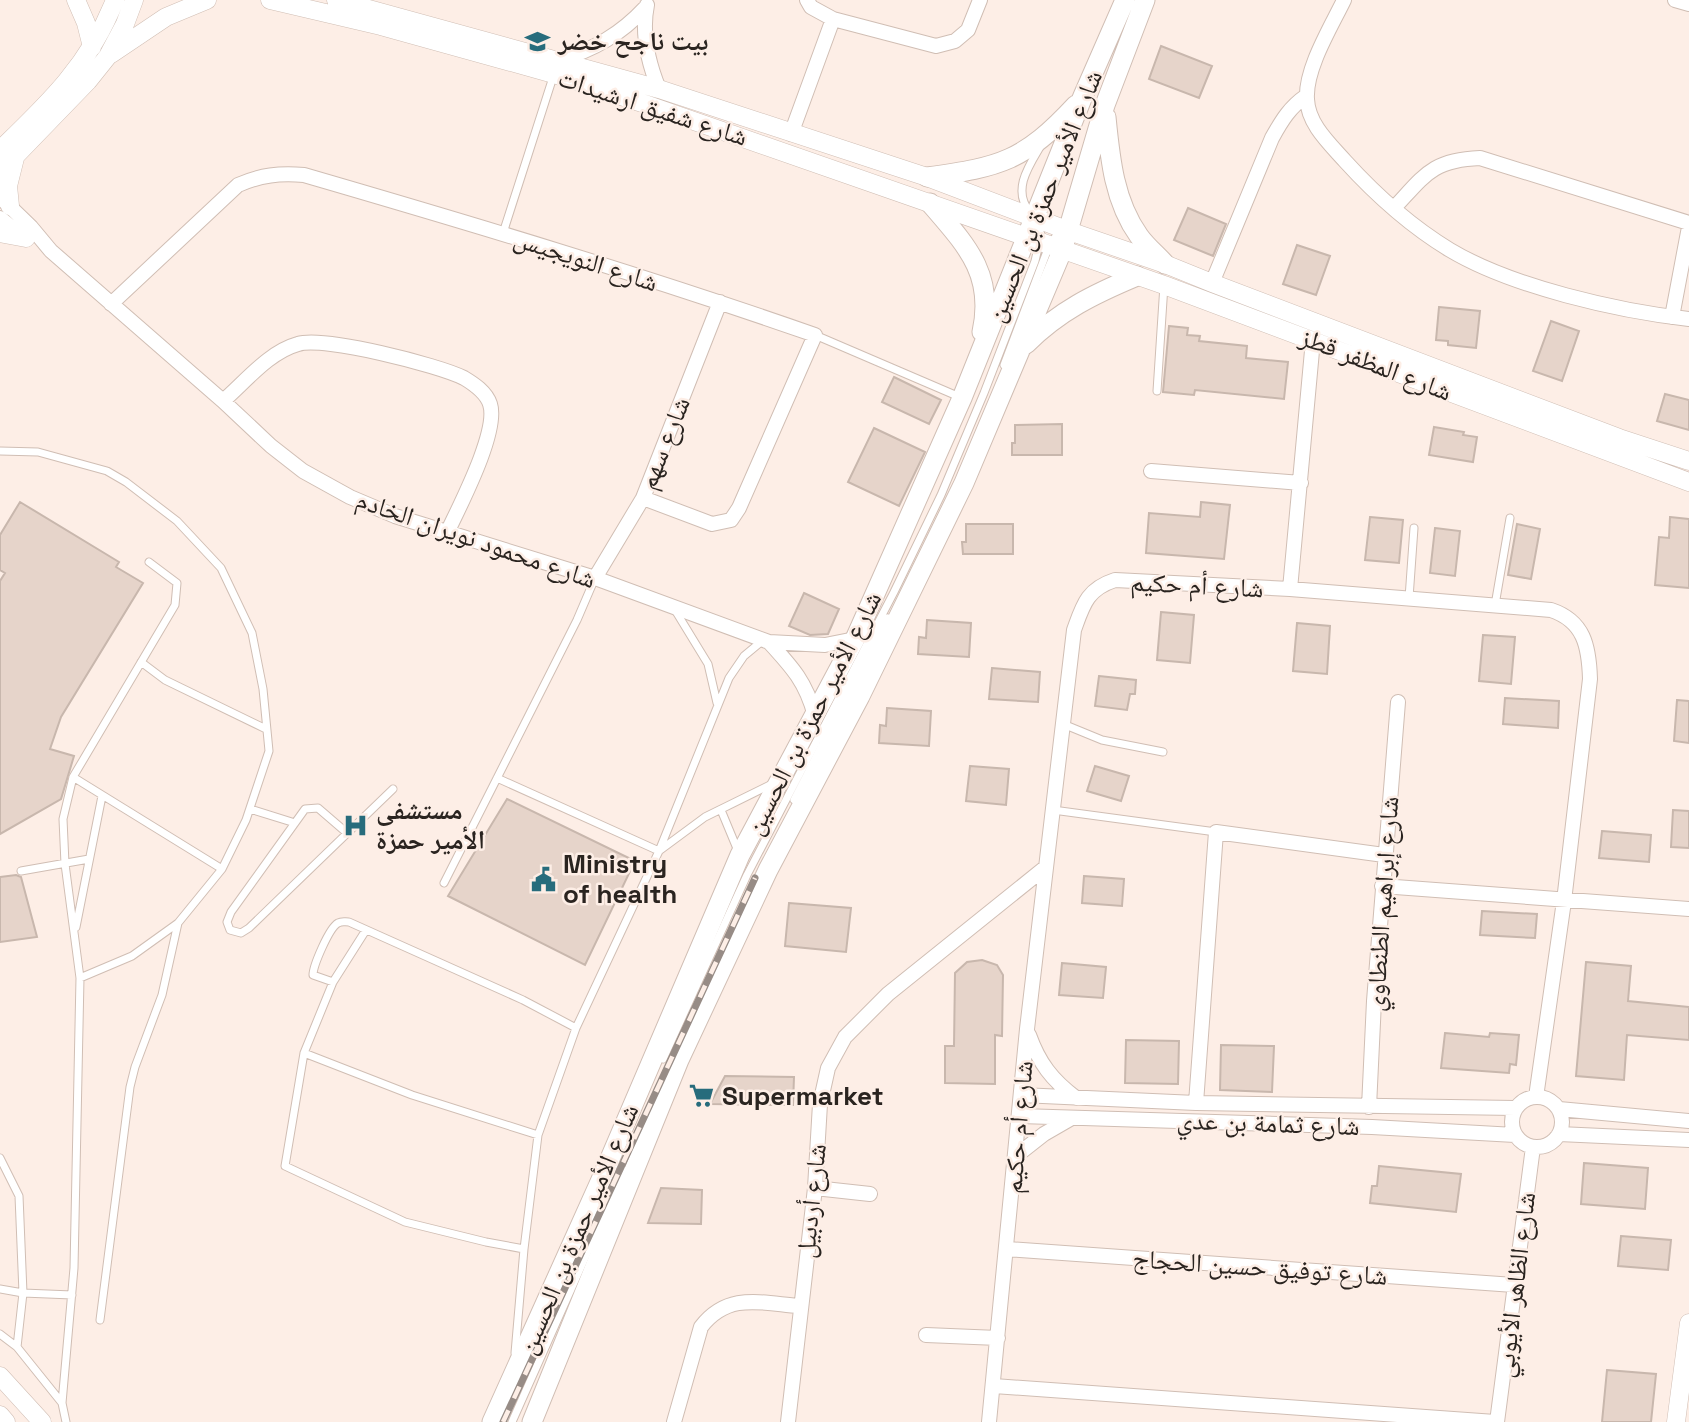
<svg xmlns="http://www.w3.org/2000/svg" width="1689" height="1422" font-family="'Space Grotesk','Noto Naskh Arabic',sans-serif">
  <rect width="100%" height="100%" fill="#fdeee6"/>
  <path fill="#e6d4ca" stroke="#c8b7ad" stroke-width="2" d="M 1161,46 L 1212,66 L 1199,98 L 1149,79 Z
    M 1188,208 L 1226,224 L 1213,256 L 1174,240 Z
    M 1297,245 L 1330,256 L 1316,295 L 1283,284 Z
    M 1439,307 L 1480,311 L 1476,348 L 1448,345 L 1448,341 L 1436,340 Z
    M 1551,321 L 1579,331 L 1562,381 L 1533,371 Z
    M 1169,326 L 1188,328 L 1187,335 L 1200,336 L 1199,341 L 1247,346 L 1246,358 L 1288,362 L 1284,399 L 1195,390 L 1194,395 L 1163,392 Z
    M 894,377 L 941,400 L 929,424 L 882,402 Z
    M 1665,394 L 1689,400 L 1689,430 L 1657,421 Z
    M 1062,424 L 1062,455 L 1012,455 L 1012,443 L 1015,443 L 1015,425 Z
    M 1434,427 L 1464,432 L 1463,435 L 1477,437 L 1473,462 L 1429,455 Z
    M 874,428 L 925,452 L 899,506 L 848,482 Z
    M 20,502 L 119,562 L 116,567 L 143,583 L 61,717 L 50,749 L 74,756 L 61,799 L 0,834 L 0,581 L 5,573 L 0,570 L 0,535 Z
    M 1201,502 L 1230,505 L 1224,559 L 1146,553 L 1149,513 L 1200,517 Z
    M 1370,517 L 1403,520 L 1399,563 L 1365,560 Z
    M 1670,517 L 1689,519 L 1689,588 L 1655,585 L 1659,537 L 1669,538 Z
    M 966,524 L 1013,524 L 1013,554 L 963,554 L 962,542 L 966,542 Z
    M 1517,524 L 1540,529 L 1531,579 L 1508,575 Z
    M 1435,528 L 1460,531 L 1455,576 L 1430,573 Z
    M 804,593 L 839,609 L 828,634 L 810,635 L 789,626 Z
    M 1161,612 L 1194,615 L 1190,663 L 1157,660 Z
    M 927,620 L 971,623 L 969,657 L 918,654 L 919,637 L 926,638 Z
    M 1297,623 L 1330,626 L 1327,674 L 1293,671 Z
    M 1483,635 L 1515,637 L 1511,684 L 1479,681 Z
    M 992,668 L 1040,672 L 1038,702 L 989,699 Z
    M 1099,676 L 1136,680 L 1135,694 L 1130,694 L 1127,710 L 1095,706 Z
    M 1505,698 L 1559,701 L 1558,728 L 1503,724 Z
    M 1677,700 L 1689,701 L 1689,743 L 1674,741 Z
    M 887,708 L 931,711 L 929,746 L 879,743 L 880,725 L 886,726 Z
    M 970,766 L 1009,769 L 1006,805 L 966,801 Z
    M 1095,766 L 1129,776 L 1121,801 L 1087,791 Z
    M 507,799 L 635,861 L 585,965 L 448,896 Z
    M 1673,810 L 1689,811 L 1689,848 L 1671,847 Z
    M 1602,831 L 1651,835 L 1649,862 L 1599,858 Z
    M 16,875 L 21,877 L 37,937 L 0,942 L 0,877 Z
    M 1084,876 L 1124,879 L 1122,906 L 1082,903 Z
    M 789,903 L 851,908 L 846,952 L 785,946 Z
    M 1482,911 L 1537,914 L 1535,938 L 1480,935 Z
    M 982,960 L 997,965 L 1003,975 L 1002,1036 L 995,1035 L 995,1084 L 945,1083 L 945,1046 L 954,1046 L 955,973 L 967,962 Z
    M 1586,962 L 1631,966 L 1628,1001 L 1689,1007 L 1689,1040 L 1627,1035 L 1624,1080 L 1576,1076 Z
    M 1062,963 L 1106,967 L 1103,998 L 1059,995 Z
    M 1445,1033 L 1489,1037 L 1490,1033 L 1519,1035 L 1516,1065 L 1510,1064 L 1509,1073 L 1441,1068 Z
    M 1126,1040 L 1179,1041 L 1178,1084 L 1125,1083 Z
    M 1221,1045 L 1274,1046 L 1272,1092 L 1220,1090 Z
    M 725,1076 L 794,1077 L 793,1105 L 710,1104 Z
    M 1584,1163 L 1648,1168 L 1645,1209 L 1581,1204 Z
    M 1379,1166 L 1461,1174 L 1456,1212 L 1370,1203 L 1372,1186 L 1377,1186 Z
    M 661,1188 L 702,1190 L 701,1224 L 648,1223 Z
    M 1621,1236 L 1671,1240 L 1668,1270 L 1618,1266 Z
    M 1607,1370 L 1656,1374 L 1651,1422 L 1602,1422 Z"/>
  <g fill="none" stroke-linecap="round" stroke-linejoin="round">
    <defs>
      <path id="service" d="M 1030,212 C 1012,191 1028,167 1040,147
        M 503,233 L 554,74
        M 815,335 L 962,398
        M 1004,365 L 1049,246 L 1056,236 L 1064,232
        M 1157,391 L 1164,285
        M 0,451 L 38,452 L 107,471 L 126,482 L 177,521 L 221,568 L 252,633 L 263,689 L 269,751 L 246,820 L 222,869 L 178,923 L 132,956 L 80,978
        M 1409,598 L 1414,528
        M 1495,605 L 1510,518
        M 675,610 L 708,664 L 717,703
        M 141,662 L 165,680 L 266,729
        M 1063,724 L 1102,740 L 1163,752
        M 73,777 L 222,869
        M 497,778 L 659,851 L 729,678 L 744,656 L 762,641
        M 794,800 L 888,618
        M 250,809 L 295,823
        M 721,810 L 738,851
        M 1053,810 L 1216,832
        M 347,833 L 318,808 L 305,809 L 231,912 L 227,922 L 230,930 L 241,933 L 249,928 L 393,789
        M 21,871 L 89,859
        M 444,883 L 577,620 L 595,578
        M 76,927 L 102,796
        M 366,930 L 333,982 L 304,1053 L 285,1166 L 405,1222 L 486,1242 L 524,1249
        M 333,982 L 313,975 C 313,966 329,928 338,923 C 342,921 344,922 349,922 L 523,1000 L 576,1028
        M 304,1053 L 412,1095 L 538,1135
        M 663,1059 L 747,875 L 894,592 L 941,495 L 984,393 L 1035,261 L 1041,235 L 1037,222
        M 0,1158 L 19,1196 L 23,1293 L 17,1347
        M 0,1289 L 23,1293 L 72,1295
        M 100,1320 L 130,1087 L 135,1067 L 162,995 L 178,923
        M 0,1334 L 17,1347 L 62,1403 L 66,1422
        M 515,1353 L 524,1249 L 538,1135 L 576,1028 L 659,851 L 705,817 L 772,784
        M 62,1403 L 74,1268 L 80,978 L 65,864 L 63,819 L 73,777 L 175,605 L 177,583 L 149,562
        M 503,1422 L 591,1224
        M 512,1422 L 624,1170"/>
      <path id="minor" d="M 807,0 L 811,7 L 833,19 L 936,46 L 955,41 L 968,30 L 980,0
        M 1344,0 C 1331,27 1305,69 1307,99 C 1308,124 1329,143 1345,161 C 1375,194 1412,227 1450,250 C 1512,287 1618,311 1689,319
        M 1675,0 L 1689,4
        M 647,5 C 641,34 648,62 659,89
        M 557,63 L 558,60 C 594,50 621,34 646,7
        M 791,134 L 833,19
        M 0,197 L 31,227 L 51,251 L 223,401 L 271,446 L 303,471 L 350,497 L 395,516 L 595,578 L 769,642 L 825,645 L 855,639
        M 1394,208 C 1425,175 1432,160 1480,158 L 1689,223
        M 0,218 L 22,236
        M 1212,283 L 1272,138 C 1282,120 1290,107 1306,96
        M 111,304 L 238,185 C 261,175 279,173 304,175 C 476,225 646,276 815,335 L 739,508 L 731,520 L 712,524 L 643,498
        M 1672,317 L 1689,227
        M 223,401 C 246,381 269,352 298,344 C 324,336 438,365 464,378 C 474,384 486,392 490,404 C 499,431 460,505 447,533
        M 1151,471 L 1301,483
        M 595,578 L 643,498 L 720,302
        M 1290,589 L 1313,340
        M 769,642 C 792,667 806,682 815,716
        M 1382,886 L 1689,909
        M 1029,1035 C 1039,1063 1052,1080 1076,1098
        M 1021,1095 L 1196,1103 L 1515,1108
        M1512 1122a25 25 0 1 1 50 0a25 25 0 1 1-50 0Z
        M 1196,1103 L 1216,832 L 1384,855
        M 1369,1107 L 1374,1001 L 1398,702
        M 1559,1109 L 1689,1121
        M 1020,1116 L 1372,1127 L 1515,1135
        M 1559,1134 L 1689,1140
        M 1016,1156 L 1044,1134 L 1070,1119
        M 815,1188 L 870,1194
        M 1007,1249 L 1514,1285
        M 926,1335 L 998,1338
        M 994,1386 L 1495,1422
        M 674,1422 L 701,1327 C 728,1292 761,1303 799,1306
        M 788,1422 L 815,1188 L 820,1104 L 828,1068 L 845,1037 L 888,994 L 1046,867
        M 989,1422 L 1027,1029 L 1074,630 C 1083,605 1087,589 1115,580 L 1290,589 L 1551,610 C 1584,621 1589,646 1590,679 L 1564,901 L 1536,1097
        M 1497,1422 L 1533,1147"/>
      <path id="tertiary" d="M 76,0 L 86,23 L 92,47
        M 270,0 L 381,26 L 554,74 L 648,105 L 1164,285 L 1689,482
        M 336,0 L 659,89 L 927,177 L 1069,231 L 1165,264 L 1212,283 L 1619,438 L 1689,461
        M 111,54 L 166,17 L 207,0
        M 0,150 C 48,104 90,64 115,0
        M 0,172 L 88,81 L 108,56 L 125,24 L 134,0
        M 10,206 L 8,186 L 15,158
        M 0,233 L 26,238
        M 0,1376 L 42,1422
        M 0,1415 L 6,1422
        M 1676,1422 L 1689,1323"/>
      <path id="secondary" d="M 1106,117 C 1110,158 1114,201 1139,236 C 1146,246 1157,255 1165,264
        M 927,177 C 1001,167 1024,161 1076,105
        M 930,203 C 965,244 995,273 982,332
        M 1026,344 C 1059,311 1094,294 1137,276
        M 492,1422 L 600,1182 L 740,855 L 855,639 L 962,398 L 1083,96 L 1125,0
        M 532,1422 L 679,1060 L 768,870 L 860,696 L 964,483 L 1062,251 L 1105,105 L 1145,0"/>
    </defs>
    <use href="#service" stroke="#d0beb4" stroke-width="9"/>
    <use href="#minor" stroke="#d0beb4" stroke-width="16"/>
    <use href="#tertiary" stroke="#d0beb4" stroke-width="19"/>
    <use href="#secondary" stroke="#d0beb4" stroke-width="21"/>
    <use href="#service" stroke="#fff" stroke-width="7"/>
    <use href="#minor" stroke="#fff" stroke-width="14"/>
    <use href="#tertiary" stroke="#fff" stroke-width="18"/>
    <use href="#secondary" stroke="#fff" stroke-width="19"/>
    <defs>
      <path id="rail" d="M 503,1422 L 755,878"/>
    </defs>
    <use href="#rail" stroke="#978c86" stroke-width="7"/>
    <use href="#rail" stroke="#fdeee6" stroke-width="4.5" stroke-dasharray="13" stroke-linecap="butt"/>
  </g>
  <defs>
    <symbol id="university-bare" viewBox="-9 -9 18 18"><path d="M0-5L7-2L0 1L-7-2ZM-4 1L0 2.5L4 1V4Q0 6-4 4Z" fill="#276c7c" stroke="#fdeee6" stroke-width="2.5" paint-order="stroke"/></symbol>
    <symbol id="hospital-bare" viewBox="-9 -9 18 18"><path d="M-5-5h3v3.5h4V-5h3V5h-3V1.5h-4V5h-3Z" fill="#276c7c" stroke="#fdeee6" stroke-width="2.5" paint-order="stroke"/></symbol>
    <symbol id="civic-bare" viewBox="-9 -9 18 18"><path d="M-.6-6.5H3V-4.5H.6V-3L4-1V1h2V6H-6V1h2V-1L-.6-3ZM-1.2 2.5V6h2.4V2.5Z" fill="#276c7c" stroke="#fdeee6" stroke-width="2.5" paint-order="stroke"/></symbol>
    <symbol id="supermarket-bare" viewBox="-9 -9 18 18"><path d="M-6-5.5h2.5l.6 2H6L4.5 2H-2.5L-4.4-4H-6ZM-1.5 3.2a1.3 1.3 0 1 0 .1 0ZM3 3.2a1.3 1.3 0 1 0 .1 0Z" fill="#276c7c" stroke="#fdeee6" stroke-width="2.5" paint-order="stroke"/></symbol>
  </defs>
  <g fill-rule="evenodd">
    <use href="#university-bare" x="520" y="24" width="35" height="35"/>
    <use href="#hospital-bare" x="338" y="808" width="35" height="35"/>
    <use href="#civic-bare" x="526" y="862" width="35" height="35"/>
    <use href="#supermarket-bare" x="684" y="1078" width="35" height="35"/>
  </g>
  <g text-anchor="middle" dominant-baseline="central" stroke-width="5" stroke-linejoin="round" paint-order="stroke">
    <g font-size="26" font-weight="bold" fill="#2a2420" stroke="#fdeee6" text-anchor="start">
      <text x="558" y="41">بيت ناجح خضر</text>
      <text x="376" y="810">مستشفى<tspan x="376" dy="30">الأمير حمزة</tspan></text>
      <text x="563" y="864">Ministry<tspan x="563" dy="30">of health</tspan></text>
      <text x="722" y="1096">Supermarket</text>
    </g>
    <g font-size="26" fill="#2a2420" stroke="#fdeee6">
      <text transform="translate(653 107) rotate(18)">شارع شفيق ارشيدات</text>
      <text transform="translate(1044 196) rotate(-68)">شارع الأمير حمزة بن الحسين</text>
      <text transform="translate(586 260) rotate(18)">شارع النويجيس</text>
      <text transform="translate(1376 364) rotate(21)">شارع المظفر قطز</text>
      <text transform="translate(664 443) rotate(-68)">شارع سهم</text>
      <text transform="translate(476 539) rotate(19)">شارع محمود نويران الخادم</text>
      <text transform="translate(1197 585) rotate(3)">شارع أم حكيم</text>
      <text transform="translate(813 713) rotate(-63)">شارع الأمير حمزة بن الحسين</text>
      <text transform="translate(1382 904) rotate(-86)">شارع إبراهيم الطنطاوي</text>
      <text transform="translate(1268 1123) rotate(2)">شارع ثمامة بن عدي</text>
      <text transform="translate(1018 1127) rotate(-85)">شارع أم حكيم</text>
      <text transform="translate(811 1201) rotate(-84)">شارع أردبيل</text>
      <text transform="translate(578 1229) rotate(-67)">شارع الأمير حمزة بن الحسين</text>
      <text transform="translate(1260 1267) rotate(4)">شارع توفيق حسين الحجاج</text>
      <text transform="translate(1515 1285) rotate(-83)">شارع الظاهر الأيوبي</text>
    </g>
  </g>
</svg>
